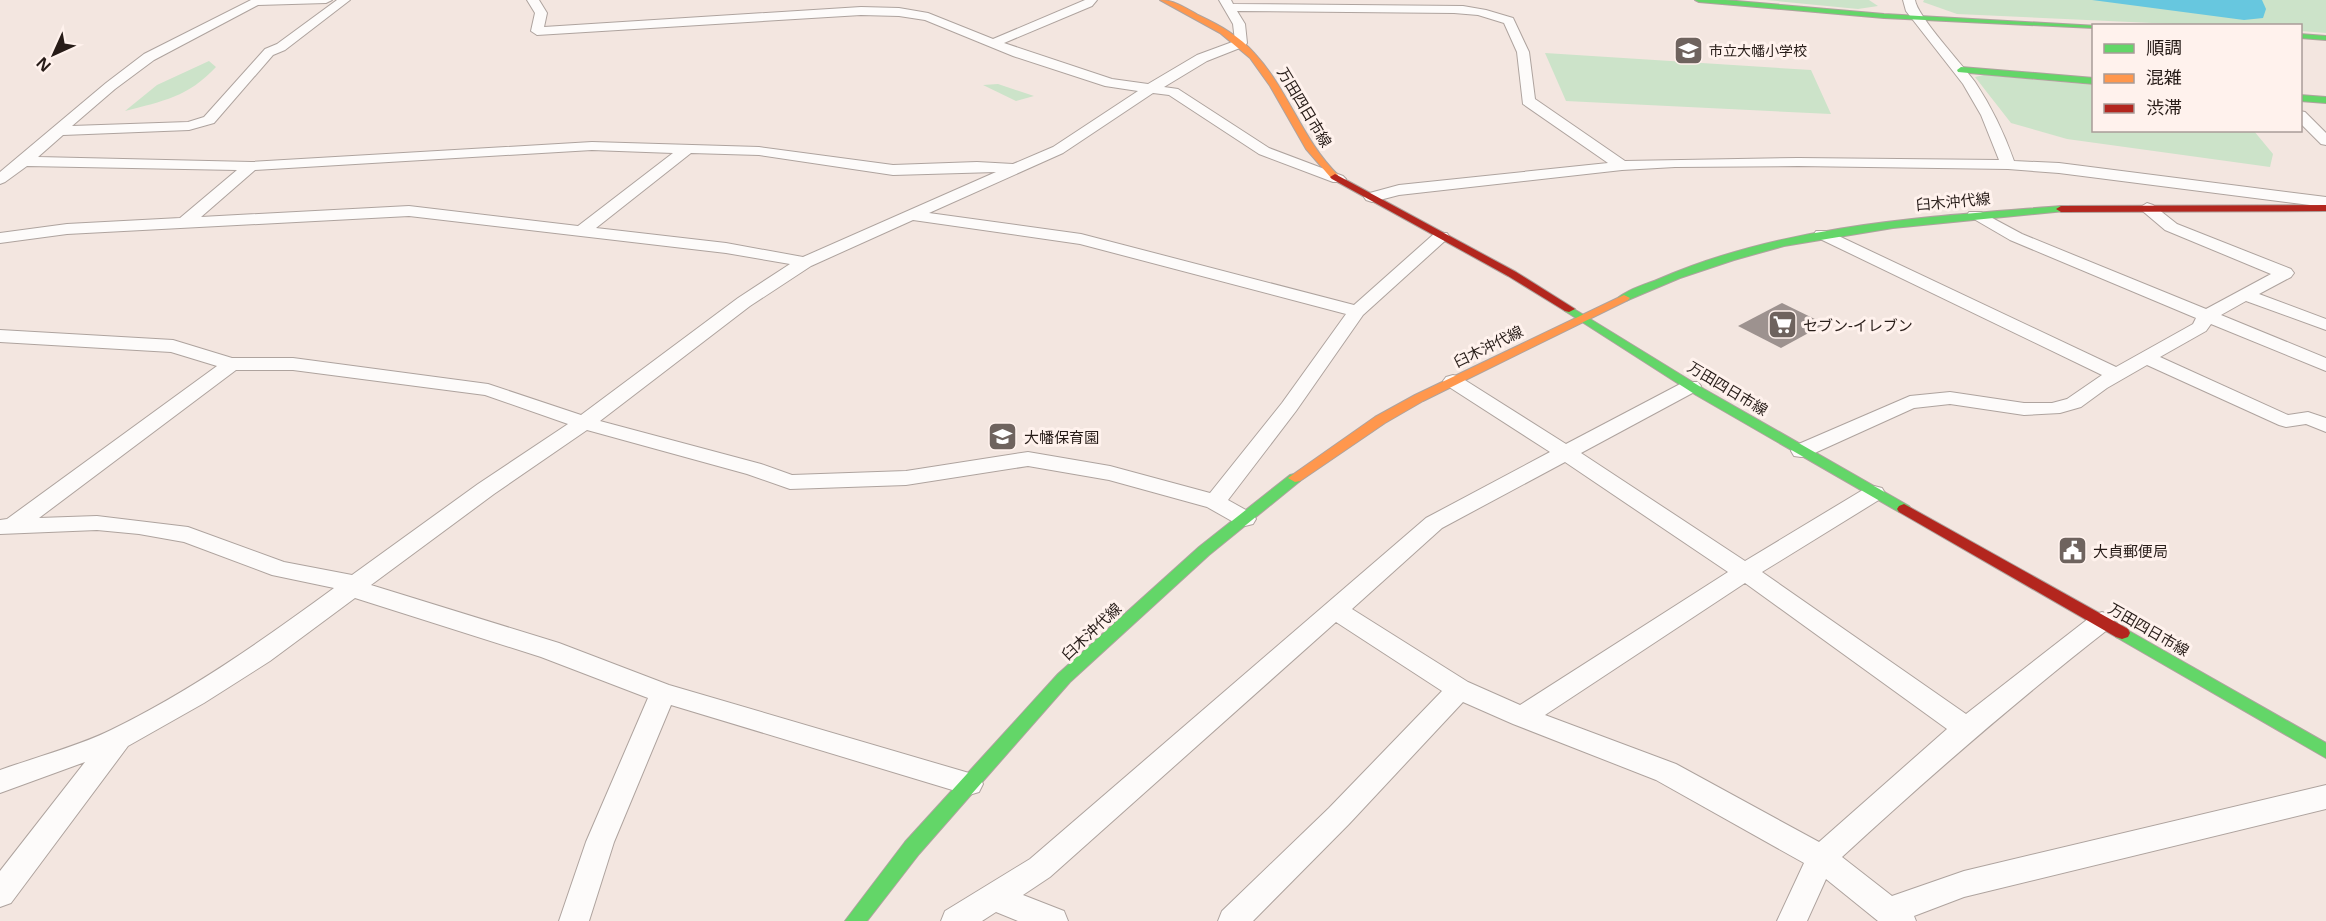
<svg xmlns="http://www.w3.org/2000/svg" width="2326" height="921" font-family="'Noto Sans','Noto Sans JP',sans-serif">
  <rect width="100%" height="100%" fill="#f3e6e0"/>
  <path fill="#cce3c9" d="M 1766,0 L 1869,0 L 1878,6 L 1858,9 Z
    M 1924,0 L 2326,0 L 2326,33 L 2301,31 L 2300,26 L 2196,25 L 1957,14 L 1923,2 Z
    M 1545,53 L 1811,70 L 1831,114 L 1566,101 Z
    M 209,61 L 216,67 C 188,97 163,101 125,111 L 157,85 Z
    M 1984,75 L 2093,85 L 2094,130 L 2254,131 L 2273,154 L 2270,167 L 2067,139 L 2011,123 L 1975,77 Z
    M 998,84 L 1034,96 L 1016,101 L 983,85 Z"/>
  <path fill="#67c7df" d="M 2092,0 L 2262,0 L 2266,9 L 2263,18 L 2244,20 Z"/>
  <path fill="#9d928f" d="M 1782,303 L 1825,324 L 1781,348 L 1738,326 Z"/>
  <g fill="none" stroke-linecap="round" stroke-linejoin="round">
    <defs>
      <path id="street" d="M 251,0 L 332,0 L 326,3 L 258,5 L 154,60 L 115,89 L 72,126 L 188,122 L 204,117 L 265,49 L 277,44 L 337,0 L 350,0 L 285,50 L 273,55 L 214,123 L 189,130 L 63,135 L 38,157 L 251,162 L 592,142 L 759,147 L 893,165 L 977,162 L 1013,164 L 1053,147 L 1138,91 L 1105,86 L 1013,56 L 925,20 L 899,16 L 861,15 L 537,35 L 531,31 L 535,13 L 527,0 L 539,0 L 547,13 L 544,27 L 861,7 L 899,8 L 928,13 L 993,39 L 1085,0 L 1097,0 L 1092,6 L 1004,43 L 1112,79 L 1148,84 L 1197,55 L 1235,41 L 1233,24 L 1219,0 L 1231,0 L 1233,4 L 1463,6 L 1486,10 L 1513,18 L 1529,52 L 1535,99 L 1625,161 L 1798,158 L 1999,160 L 1981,115 L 1963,84 L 1906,11 L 1903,0 L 1915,0 C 1917,16 1962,64 1975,82 C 1991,106 2004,133 2014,161 L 2059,163 L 2326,197 L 2326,207 L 2059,173 L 2008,169 L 1798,166 L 1675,167 L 1622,170 L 1399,195 L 1372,202 L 1366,200 L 1364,197 L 1366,194 L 1399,185 L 1608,163 L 1523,104 L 1517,52 L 1504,23 L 1478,15 L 1454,13 L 1237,11 L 1245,24 L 1247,43 L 1245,46 L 1207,61 L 1164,87 L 1178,89 L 1269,148 L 1343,176 L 1346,179 L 1343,182 L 1333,182 L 1259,154 L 1169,95 L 1153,93 L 1063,153 L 929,213 L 1081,234 L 1354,305 L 1435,233 L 1447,233 L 1449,236 L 1447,239 L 1363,315 L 1296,411 L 1228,500 L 1253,514 L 1256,519 L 1253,524 L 1245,526 L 1237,524 L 1207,507 L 1109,480 L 1028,466 L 906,485 L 790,489 L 747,474 L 587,430 L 494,494 L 371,585 L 559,643 L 669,685 L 969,773 L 979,776 L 983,784 L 979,792 L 969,795 L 671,705 L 614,842 L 589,921 L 559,921 L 586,842 L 648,698 L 541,657 L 355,598 L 270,661 L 204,703 L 128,746 L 11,903 L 0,907 L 0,871 L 85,762 L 0,793 L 0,770 C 36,757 76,747 111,730 C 191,691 263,640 334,588 L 272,575 L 184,542 L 139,534 L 97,530 L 0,534 L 0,520 L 7,519 L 217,366 L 171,352 L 0,342 L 0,330 L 173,340 L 232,358 L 293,358 L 488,384 L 581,415 L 738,298 L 790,264 L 726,253 L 409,216 L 67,234 L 0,243 L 0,233 L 67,224 L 180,218 L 237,170 L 27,166 L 5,182 L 0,184 L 0,172 L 106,83 L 144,54 ZM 592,150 L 673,153 L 578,226 L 409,206 L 201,217 L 255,170 ZM 691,153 L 759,155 L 893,175 L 996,172 L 803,257 L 726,243 L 596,228 ZM 913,220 L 1080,244 L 1346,314 L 1282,403 L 1210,493 L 1110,466 L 1028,452 L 906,471 L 792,475 L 761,464 L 600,421 L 750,306 L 811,266 ZM 236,370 L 293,370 L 485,395 L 568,424 L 478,484 L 352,575 L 284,562 L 188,527 L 97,516 L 39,518 Z
        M 2300,111 L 2305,112 L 2326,133 L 2326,145 L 2321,144 L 2300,123 Z
        M 2147,203 L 2153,205 L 2177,224 L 2291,269 L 2294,273 L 2291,277 L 2259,294 L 2326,319 L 2326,330 L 2246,301 L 2221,315 L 2326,358 L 2326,371 L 2211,324 L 2206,331 L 2160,357 L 2288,415 L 2308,412 L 2326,418 L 2326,432 L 2306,424 L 2286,427 L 2279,425 L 2147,365 L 2107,388 L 2081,407 L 2060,413 L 2024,415 L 1950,404 L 1914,408 L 1808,456 L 1801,457 L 1794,456 L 1791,451 L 1794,446 L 1910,396 L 1950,392 L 2024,403 L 2052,403 L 2067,399 L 2102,375 L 1816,237 L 1814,234 L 1816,231 L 1828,231 L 2116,367 L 2193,324 L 2196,318 L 2010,240 L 1967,215 L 1969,212 L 1981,212 L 2022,234 L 2206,309 L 2271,274 L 2165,230 L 2139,208 Z
        M 1453,375 L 1460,377 L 1566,444 L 1684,382 L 1698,382 L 1701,386 L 1698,390 L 1581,453 L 1745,561 L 1866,488 L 1874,486 L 1882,488 L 1885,493 L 1882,498 L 1762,572 L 1966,714 L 2093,615 L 2102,612 L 2111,615 L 2114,621 L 2111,627 C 2016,701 1930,776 1842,857 L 1892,896 L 1964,871 L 2326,785 L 2326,809 L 1964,897 L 1914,916 L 1916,921 L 1878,921 L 1826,879 L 1807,921 L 1777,921 L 1804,863 L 1656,780 L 1513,724 L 1463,702 L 1349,824 L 1253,921 L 1218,921 L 1222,911 L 1329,808 L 1442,691 L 1336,622 L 1050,877 L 1023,895 L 1064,911 L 1068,921 L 1018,921 L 996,912 L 982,921 L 941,921 L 945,911 L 1030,859 L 1426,518 L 1550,452 L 1446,385 L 1443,381 L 1446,377 ZM 1565,462 L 1728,572 L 1520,705 L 1468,682 L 1352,609 L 1442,528 ZM 1745,583 L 1947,729 L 1819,842 L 1676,764 L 1545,715 Z"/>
      <path id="fast" d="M 1695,0 L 1725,0 L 1884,14 L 2098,26 L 2094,26 L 2094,28 L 1884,18 L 1699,2 Z
        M 2300,34 L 2326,36 L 2326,40 L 2300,38 Z
        M 1961,67 L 2094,78 L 2094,84 L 1958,72 L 1957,70 Z
        M 2300,95 L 2326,97 L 2326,103 L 2300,101 Z
        M 2061,206 L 2065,207 L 2065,211 L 1893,228 L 1784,246 L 1734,260 L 1680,278 L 1628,300 L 1624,301 L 1618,298 C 1628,289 1647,284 1659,279 C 1785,224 1927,217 2061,206 Z
        M 1569,306 L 1704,389 L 1909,506 L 1911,509 L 1909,512 L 1899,512 L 1696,395 L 1565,311 L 1563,309 Z
        M 1295,474 L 1302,478 L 1300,481 L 1209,555 L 1070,682 L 919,854 L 867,921 L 845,921 L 905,842 L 1058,674 L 1199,547 L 1290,475 Z
        M 2122,627 L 2326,743 L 2326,758 L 2116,637 L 2114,633 L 2116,629 Z"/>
      <path id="slow" d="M 1160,0 C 1174,0 1186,8 1198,15 C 1219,25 1240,36 1255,54 C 1289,91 1302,140 1338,175 L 1338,179 L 1332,179 L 1306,149 L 1270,86 L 1250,58 L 1220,33 Z
        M 1624,295 L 1630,298 L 1628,300 L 1423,401 L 1385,423 L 1300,481 L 1295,482 L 1288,478 L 1375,417 L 1415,395 Z"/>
      <path id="jam" d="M 1335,174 L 1516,272 L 1575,309 L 1569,312 L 1565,311 L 1508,276 L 1332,179 L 1330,177 Z
        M 2326,205 L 2326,211 L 2061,212 L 2056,209 L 2061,206 Z
        M 1904,504 L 2128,629 L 2130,633 L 2128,637 L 2122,639 L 2116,637 L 1899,512 L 1897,509 L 1899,506 Z"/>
    </defs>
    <use href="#street" stroke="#aea39e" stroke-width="2"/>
    <use href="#fast" stroke="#aea39e" stroke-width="2"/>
    <use href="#slow" stroke="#aea39e" stroke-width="2"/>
    <use href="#jam" stroke="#aea39e" stroke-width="2"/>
    <use href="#street" fill="#fdfbfa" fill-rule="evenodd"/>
    <use href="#fast" fill="#63d668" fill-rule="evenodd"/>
    <use href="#slow" fill="#ff974d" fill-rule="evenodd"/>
    <use href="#jam" fill="#b3261e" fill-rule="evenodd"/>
  </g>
  <defs>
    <symbol id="school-square" viewBox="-11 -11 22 22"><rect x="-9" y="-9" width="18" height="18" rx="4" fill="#6e635e" stroke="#fff2ed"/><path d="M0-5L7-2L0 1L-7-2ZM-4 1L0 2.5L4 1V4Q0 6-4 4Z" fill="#fff"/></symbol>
    <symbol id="supermarket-square" viewBox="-11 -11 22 22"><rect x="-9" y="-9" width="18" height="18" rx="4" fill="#6e635e" stroke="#fff2ed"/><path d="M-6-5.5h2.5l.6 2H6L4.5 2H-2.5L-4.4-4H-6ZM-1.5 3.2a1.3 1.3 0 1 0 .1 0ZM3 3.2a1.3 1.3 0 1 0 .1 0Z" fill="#fff"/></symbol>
    <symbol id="civic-square" viewBox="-11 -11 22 22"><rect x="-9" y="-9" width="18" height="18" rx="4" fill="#6e635e" stroke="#fff2ed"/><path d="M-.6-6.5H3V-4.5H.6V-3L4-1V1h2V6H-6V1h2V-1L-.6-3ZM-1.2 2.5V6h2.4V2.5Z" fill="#fff"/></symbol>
  </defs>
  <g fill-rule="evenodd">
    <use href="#school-square" x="1672" y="34" width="33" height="33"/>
    <use href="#supermarket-square" x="1766" y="308" width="33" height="33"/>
    <use href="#school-square" x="986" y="420" width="33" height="33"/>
    <use href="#civic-square" x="2056" y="534" width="33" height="33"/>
  </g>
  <g text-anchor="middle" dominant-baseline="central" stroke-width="6" stroke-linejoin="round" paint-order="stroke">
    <g font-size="14" fill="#271c18" stroke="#fff2ed" text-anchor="start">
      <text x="1709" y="50">市立大幡小学校</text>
    </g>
    <g font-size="15" fill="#271c18" stroke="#fff2ed">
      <text transform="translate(1305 107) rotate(59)">万田四日市線</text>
      <text transform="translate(1953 201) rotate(-5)">臼木沖代線</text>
      <text transform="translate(1488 346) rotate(-26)">臼木沖代線</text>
      <text transform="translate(1728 388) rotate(31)">万田四日市線</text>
      <text transform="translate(2149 629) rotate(30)">万田四日市線</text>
      <text transform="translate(1091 631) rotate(-43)">臼木沖代線</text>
    </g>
    <g font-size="15" fill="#271c18" stroke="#fff2ed" text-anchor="start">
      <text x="1803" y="325">セブン-イレブン</text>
      <text x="1024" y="437">大幡保育園</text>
      <text x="2093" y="551">大貞郵便局</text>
    </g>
  </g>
  <rect x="2092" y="24" width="210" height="108" fill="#fff2ed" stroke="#a99c98" stroke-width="1.5"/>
  <rect x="2104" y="44" width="30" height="9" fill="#63d668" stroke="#a99c98" stroke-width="1.5"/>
  <text x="2146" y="54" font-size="18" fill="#271c18">順調</text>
  <rect x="2104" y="74" width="30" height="9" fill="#ff974d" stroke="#a99c98" stroke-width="1.5"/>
  <text x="2146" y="84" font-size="18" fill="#271c18">混雑</text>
  <rect x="2104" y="104" width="30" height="9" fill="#b3261e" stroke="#a99c98" stroke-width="1.5"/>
  <text x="2146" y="114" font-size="18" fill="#271c18">渋滞</text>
  <g transform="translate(54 54) rotate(225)" stroke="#fff2ed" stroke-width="4.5" paint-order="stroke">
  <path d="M0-4.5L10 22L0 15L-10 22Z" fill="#271c18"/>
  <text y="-9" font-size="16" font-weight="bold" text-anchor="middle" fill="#271c18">N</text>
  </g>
</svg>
